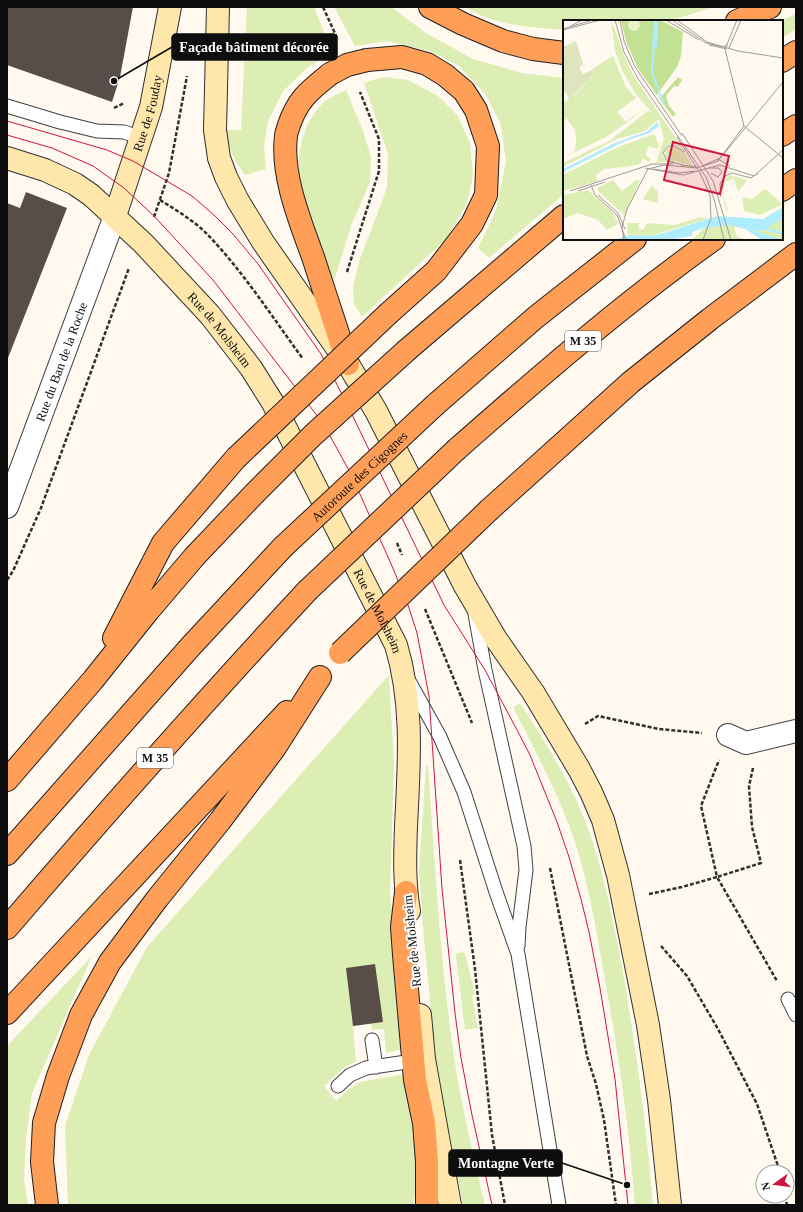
<svg xmlns="http://www.w3.org/2000/svg" width="803" height="1212" font-family="'Times New Roman',serif">
  <rect width="100%" height="100%" fill="#fff9f0"/>
  <path fill="#dceeb4" d="M 247,7 L 314,7 L 332,53 L 308,67 L 283,91 L 268,121 L 264,147 L 266,169 L 245,175 C 235,161 227,148 227,130 L 241,130 Z
    M 334,7 L 391,7 L 426,33 L 473,59 L 522,73 L 564,78 L 564,194 L 489,258 L 478,248 L 496,210 L 506,162 L 501,125 L 486,95 L 459,66 L 430,51 L 387,41 L 355,46 Z
    M 465,7 L 713,7 L 686,16 L 663,21 L 564,21 L 564,30 C 529,27 495,26 465,7 Z
    M 796,14 L 796,29 L 782,38 L 782,21 L 781,21 Z
    M 384,77 L 408,80 L 438,96 L 458,116 L 470,143 L 473,176 L 467,203 L 447,238 L 362,317 L 354,304 L 353,286 L 360,259 L 387,188 L 388,154 L 364,83 Z
    M 346,90 L 363,131 L 371,157 L 370,182 L 351,226 L 334,281 C 316,235 287,184 304,134 C 308,122 315,110 325,101 C 331,97 339,93 346,90 Z
    M 389,675 L 394,763 L 390,895 L 405,1043 L 404,1049 L 386,1053 L 384,1029 L 372,1030 L 371,1024 L 353,1026 L 356,1062 L 346,1066 L 324,1086 L 336,1101 L 349,1089 L 360,1082 L 400,1075 L 406,1076 L 416,1130 L 417,1185 L 413,1205 L 68,1205 L 65,1126 L 89,1055 L 147,947 Z
    M 520,703 C 542,738 565,772 581,811 C 601,857 610,907 620,956 C 635,1039 646,1121 653,1205 L 635,1205 C 629,1124 617,1043 602,963 C 595,923 588,883 576,845 C 560,797 536,752 513,707 Z
    M 428,765 C 435,863 440,960 454,1057 C 462,1107 473,1156 485,1205 L 463,1205 L 436,1065 L 424,939 L 419,871 L 426,766 Z
    M 462,952 L 465,954 L 475,994 L 472,996 L 478,1028 L 465,1030 L 456,956 L 456,954 Z
    M 92,956 L 32,1093 L 26,1139 L 24,1180 L 28,1205 L 7,1205 L 7,1046 Z"/>
  <path fill="#584d49" d="M 7,7 L 133,7 L 120,77 L 112,102 L 7,65 Z
    M 26,192 L 67,208 L 8,358 L 7,357 L 7,203 L 20,208 Z
    M 375,964 L 383,1022 L 353,1026 L 346,968 Z"/>
  <g fill="none" stroke-linecap="round" stroke-linejoin="round">
    <defs>
      <path id="service" d="M 7,106 L 60,122 L 97,131 L 124,132 L 141,138
        M 475,614 L 485,670 L 524,846 L 526,870 L 519,927 L 518,946
        M 409,681 L 440,737 L 464,792 L 496,892 L 518,954 L 559,1205
        M 788,999 L 796,1015
        M 372,1040 L 376,1067
        M 338,1086 L 350,1075 L 366,1068 L 420,1060"/>
      <g id="minor">
        <path id="s1" d="M 7,507 L 115,216"/>
        <path d="M 728,735 L 746,743 L 796,731"/>
      </g>
      <g id="secondary">
        <path d="M 218,7 L 215,130 L 219,158 L 226,177 L 238,201 L 263,242 L 348,364 L 376,411 L 465,586 L 496,639 L 533,692 L 579,769 L 591,792 L 603,820 L 618,875 L 648,1025 L 659,1100 L 670,1205"/>
        <path id="s2" d="M 7,158 L 45,170 L 75,184 L 91,195 L 143,243 L 210,315 L 251,368 L 273,403 L 396,645 C 414,705 409,765 406,826 C 405,854 404,883 409,911"/>
        <path id="s3" d="M 115,216 L 151,107 L 170,7"/>
        <path d="M 420,1015 L 424,1059 L 450,1205"/>
      </g>
      <path id="trunk" d="M 430,7 L 463,24 L 503,41 L 533,49 L 564,53
        M 737,21 L 770,7
        M 367,60 L 402,57 L 427,64 L 445,75 L 464,91 L 476,110 L 488,146 L 486,195 L 472,224 L 436,271 L 389,313
        M 782,61 L 796,52
        M 330,74 C 309,91 298,99 289,125 C 288,129 286,133 286,136 C 281,175 300,221 313,257 C 325,293 336,328 348,364
        M 782,135 L 796,126
        M 782,190 L 796,180
        M 407,350 L 564,216
        M 435,405 L 536,317 L 635,239
        M 457,449 C 540,376 624,303 714,239
        M 489,510 L 631,382 L 710,319 L 796,254
        M 114,638 L 163,543 L 236,458
        M 7,780 L 93,680 L 149,610 L 195,556 L 254,494
        M 7,854 L 191,646 L 283,547
        M 406,892 L 402,927 L 404,955 L 415,1080 L 424,1123 L 427,1162 L 427,1205
        M 7,928 C 105,814 205,701 307,591
        M 7,1013 L 287,712
        M 47,1205 L 42,1162 L 44,1123 L 58,1076 L 81,1015 L 110,962 L 157,899 L 220,821 L 274,749 L 320,677"/>
    </defs>
    <use href="#service" stroke="#414141" stroke-width="15"/>
    <use href="#minor" stroke="#414141" stroke-width="24"/>
    <use href="#secondary" stroke="#303030" stroke-width="24"/>
    <use href="#trunk" stroke="#1f1f1f" stroke-width="24"/>
    <path stroke="#303030" stroke-width="2.5" stroke-dasharray="4 2" stroke-linecap="butt" d="M 323,7 L 338,40
      M 114,108 L 124,103
      M 160,200 C 176,210 193,220 207,234 C 242,270 273,318 303,359
      M 154,217 L 169,173 L 187,76
      M 347,272 L 379,171 L 379,139 L 360,92
      M 397,543 L 402,555
      M 7,580 L 13,571 L 41,508 L 129,268
      M 425,609 L 472,723
      M 585,724 L 598,716 L 659,729 L 702,733
      M 753,768 L 749,786 L 752,827 L 761,863 L 717,877 L 777,981
      M 460,860 L 475,969 L 492,1135 L 505,1205
      M 550,868 L 587,1056 L 596,1084 L 604,1120 L 616,1205
      M 649,894 L 682,887 L 717,877 L 701,806 L 719,760
      M 661,946 L 687,976 L 718,1029 L 757,1104 L 780,1172
      M 785,1196 L 787,1205"/>
    <use href="#service" stroke="#fff" stroke-width="13"/>
    <use href="#minor" stroke="#fff" stroke-width="22"/>
    <use href="#secondary" stroke="#ffe7ab" stroke-width="22"/>
    <use href="#trunk" stroke="#ff9e57" stroke-width="22"/>
    <path stroke="#ce173f" stroke-width="1" d="M 7,121 L 107,150 L 133,161 L 192,196 L 214,215 L 233,234 L 258,264 L 321,354 L 344,398 L 444,605 L 485,670 L 517,730 L 530,755 L 557,822 L 569,857 L 581,899 L 589,932 L 600,988 L 615,1079 L 628,1205
      M 7,135 L 52,148 L 93,166 L 124,188 L 154,216 L 213,280 L 309,405 L 324,425 L 351,474 L 392,566 L 407,602 L 417,633 L 429,696 L 442,889 L 455,1013 L 461,1058 L 472,1115 L 492,1205"/>
    <defs>
      <g id="trunk-bridge">
        <path d="M 330,74 L 347,65 L 367,60"/>
        <path d="M 236,458 L 389,313"/>
        <path d="M 254,494 L 313,435 L 407,350"/>
        <path id="s4" d="M 283,547 L 435,405"/>
        <path d="M 307,591 L 457,449"/>
        <path d="M 340,653 L 489,510"/>
      </g>
    </defs>
    <use href="#trunk-bridge" stroke="#1f1f1f" stroke-width="24" stroke-linecap="butt"/>
    <use href="#trunk-bridge" stroke="#ff9e57" stroke-width="22"/>
  </g>
  <g text-anchor="middle" dominant-baseline="central" stroke-width="4" stroke-linejoin="round" paint-order="stroke">
    <g fill="#fff" stroke="#565656" stroke-width="1">
      <rect x="565" y="331" width="36" height="20" rx="3"/>
      <rect x="137" y="748" width="36" height="20" rx="3"/>
    </g>
    <g font-size="12" font-weight="bold" fill="#0e0e0e">
      <text x="583" y="341">M 35</text>
      <text x="155" y="758">M 35</text>
    </g>
    <g font-size="13" fill="#0e0e0e" stroke="#fff">
      <text stroke="none"><textPath href="#s3" startOffset="108">Rue de Fouday</textPath></text>
      <text stroke="none"><textPath href="#s2" startOffset="279">Rue de Molsheim</textPath></text>
      <text stroke="none"><textPath href="#s1" startOffset="155">Rue du Ban de la Roche</textPath></text>
      <text stroke="none"><textPath href="#s4" startOffset="104">Autoroute des Cigognes</textPath></text>
      <text stroke="none"><textPath href="#s2" startOffset="603">Rue de Molsheim</textPath></text>
      <text transform="translate(412 941) rotate(-96)">Rue de Molsheim</text>
    </g>
  </g>
  <g transform="translate(563 20)">
    <rect width="220" height="220" fill="#fff9f0"/>
    <path d="M 48,0 L 63,40 L 72,58 L 121,130 L 111,124 L 103,126 L 99,135 L 103,142 L 93,143 L 101,119 L 96,99 L 82,111 L 54,119 L 0,147 L 0,143 L 46,121 L 85,91 L 89,93 L 72,73 L 59,50 L 52,31 ZM 50,36 L 63,67 L 73,78 L 54,92 L 63,102 L 82,87 L 66,101 L 43,117 L 0,138 L 12,131 L 13,121 L 12,110 L 3,98 L 0,105 L 0,83 L 14,73 L 32,53 L 29,49 ZM 91,114 L 96,125 L 94,129 L 86,126 L 82,135 L 88,139 L 86,142 L 80,138 L 77,144 L 68,146 L 41,149 L 33,155 L 35,161 L 0,171 L 0,155 L 53,128 ZM 108,126 L 121,132 L 131,147 L 114,142 L 112,139 L 112,143 L 108,143 L 101,135 L 103,129 ZM 166,155 L 184,160 L 175,172 L 171,158 L 162,162 L 160,175 L 165,191 L 163,191 L 158,166 ZM 50,160 L 59,171 L 73,160 L 77,161 L 61,195 L 35,171 L 34,168 ZM 89,165 L 95,172 L 95,183 L 80,179 ZM 202,169 L 220,184 L 197,195 L 181,191 L 179,177 L 189,179 ZM 25,170 L 51,194 L 55,204 L 44,210 L 35,200 L 15,193 L 0,199 L 0,175 ZM 137,197 L 144,199 L 87,216 L 73,215 L 65,217 L 64,203 L 76,203 L 75,208 L 80,210 L 84,203 L 112,205 ZM 220,198 L 220,212 L 205,209 L 205,207 ZM 167,205 L 176,207 L 171,207 L 174,217 L 184,220 L 129,220 L 141,208 ZM 202,210 L 220,215 L 220,220 L 191,211 Z" fill="#dceeb4"/>
    <path d="M 58,0 L 97,0 L 120,12 L 118,36 L 114,47 L 94,75 L 97,78 L 115,57 L 119,60 L 115,67 L 111,66 L 103,76 L 106,86 L 113,94 L 110,97 L 93,74 L 74,47 L 63,21 Z" fill="#c3e192"/>
    <path d="M 13,21 L 20,44 L 16,48 L 20,54 L 29,50 L 32,53 L 7,79 L 0,69 L 0,27 Z" fill="#dee4bd"/>
    <path d="M65 5a6 6 0 1 1 12 0a6 6 0 1 1-12 0Z" fill="#edf4c7"/>
    <path d="M 91,0 L 94,0 L 95,5 L 94,29 L 89,28 ZM 94,102 L 96,106 L 86,113 L 60,122 L 0,152 L 0,149 L 52,123 L 85,111 ZM 220,187 L 220,198 L 204,208 L 220,212 L 220,215 L 202,210 L 191,211 L 220,220 L 199,220 L 182,209 L 167,205 L 141,208 L 129,212 L 129,216 L 104,220 L 51,220 L 67,215 L 87,216 L 101,213 L 154,196 L 200,199 Z" fill="#aeedfd"/>
    <path fill="none" stroke="#aeedfd" stroke-width="2" d="M 91,26 L 89,52 L 101,85"/>
    <path fill="none" stroke="#9f9b96" stroke-width="1" d="M 52,0 L 61,32 L 74,57 L 143,157 L 151,179 L 161,220M 57,0 L 61,21 L 72,47 L 119,116M 103,0 L 136,20M 109,0 L 143,23 L 160,27 L 165,25M 114,0 L 144,22 L 175,31 L 220,38M 174,0 L 162,29 L 181,106 L 220,138M 8,6 L 19,0M 0,9 L 29,0M 0,10 L 37,0M 146,25 L 164,29M 166,28 L 178,0M 119,113 L 150,161 L 168,220M 114,117 L 137,153 L 147,175 L 148,198 L 140,220M 155,139 L 167,146M 118,145 L 134,147M 120,145 L 104,141 L 100,133 L 104,127 L 109,125 L 122,132M 139,146 L 157,138 L 181,106M 82,148 L 120,155 L 157,145 L 191,156 L 220,130M 146,148 L 156,148 L 159,152 L 155,157 L 148,153M 90,149 L 116,153 L 132,151M 28,165 L 32,175 L 54,195 L 63,220M 7,171 L 89,144 L 110,144M 15,171 L 42,162M 35,175 L 55,193 L 62,209M 158,177 L 157,164 L 162,156 L 169,153 L 188,158 L 195,153M 61,220 L 59,207 L 64,189 L 85,149 L 101,145 L 134,148 L 155,141 L 220,62"/>
    <path fill="#ce173f" fill-opacity="0.15" stroke="#ce173f" stroke-width="2" d="M 110,122 L 166,136 L 157,174 L 101,160 Z"/>
    <rect width="220" height="220" fill="none" stroke="#0e0e0e" stroke-width="2"/>
  </g>
  <path fill="none" stroke="#0e0e0e" stroke-width="1.5" d="M114 81L172 47M627 1185L562 1163"/>
  <g fill="#0e0e0e" stroke="#fff" stroke-width="1.5">
    <circle cx="114" cy="81" r="4"/>
    <circle cx="627" cy="1185" r="4"/>
  </g>
  <g fill="#0e0e0e" stroke="#0e0e0e" stroke-width="1.5">
    <rect x="172" y="34" width="165" height="26" rx="4"/>
    <rect x="449" y="1150" width="113" height="26" rx="4"/>
  </g>
  <g font-size="14" text-anchor="middle" font-weight="bold" fill="#fff">
    <text x="254" y="52">Façade bâtiment décorée</text>
    <text x="506" y="1168">Montagne Verte</text>
  </g>
  <rect width="803" height="1212" fill="none" stroke="#0e0e0e" stroke-width="16"/>
  <g transform="translate(775 1184) rotate(256)"><circle r="19" fill="#ffffff" stroke="#9f9f9f"/>
  <path d="M0-3L7 15L0 10L-7 15Z" fill="#ce173f"/>
  <text y="-6" font-size="11" font-weight="bold" text-anchor="middle" fill="#0e0e0e">N</text>
  </g>
</svg>
